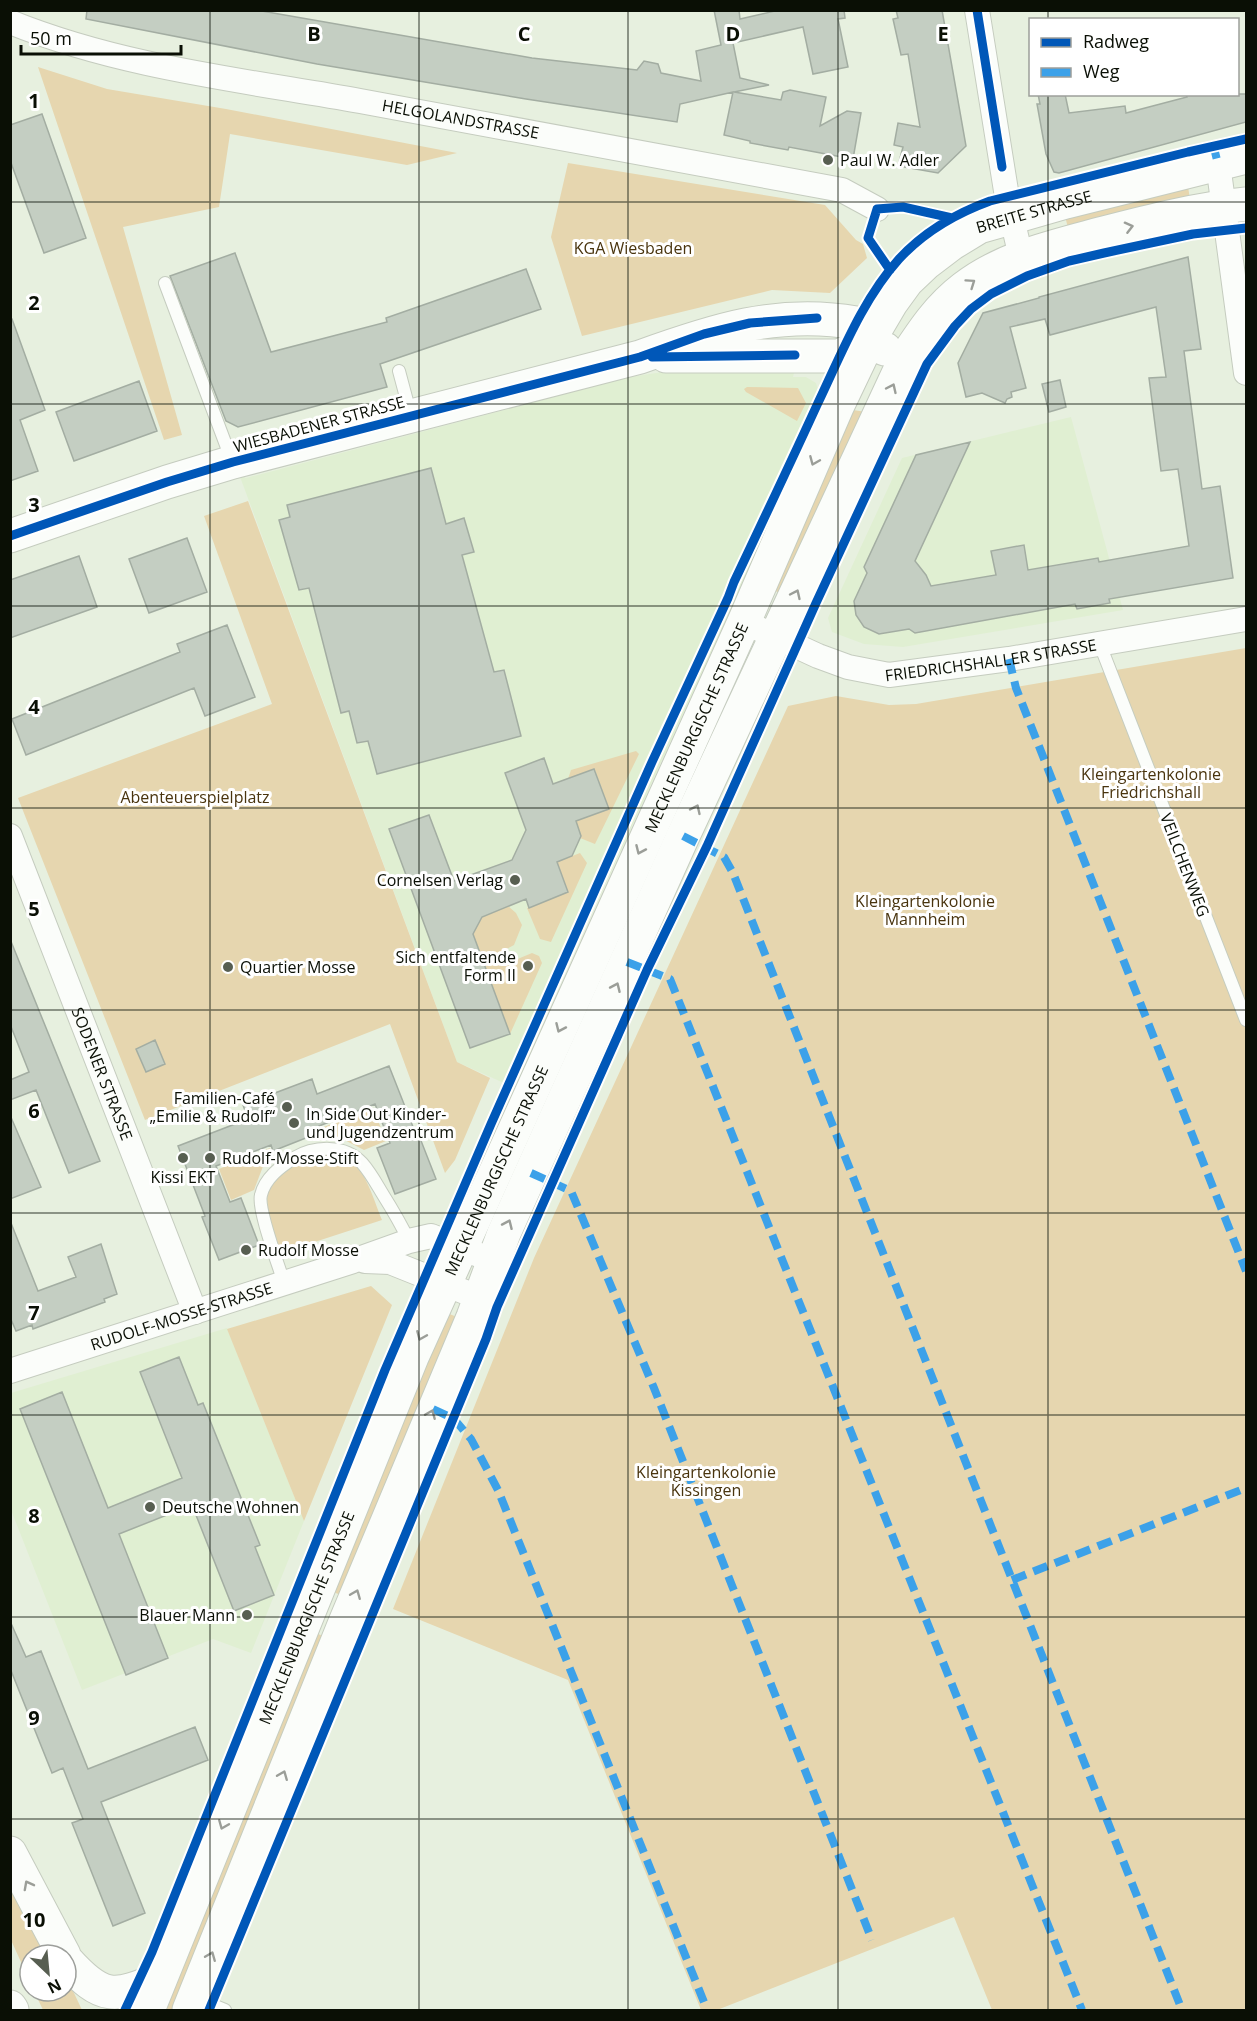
<svg xmlns="http://www.w3.org/2000/svg" width="1257" height="2021" font-family="'Open Sans',sans-serif">
  <rect width="100%" height="100%" fill="#e7f0df"/>
  <path fill="#e0efd2" d="M 682,369 L 795,369 L 793,377 L 806,377 L 816,383 L 819,394 L 815,405 L 822,409 L 513,1087 L 457,1062 L 239,474 L 246,478 L 630,377 Z
    M 1071,417 L 1123,610 L 903,647 L 864,644 L 832,632 L 828,618 L 902,458 Z
    M 227,1328 L 304,1521 L 251,1653 L 213,1639 L 82,1690 L 11,1510 L 11,1393 Z"/>
  <path fill="#e6d6af" d="M 38,67 L 107,89 L 226,109 L 457,153 L 407,165 L 230,134 L 219,207 L 123,227 L 182,435 L 164,440 Z
    M 568,163 L 825,205 L 856,240 L 863,244 L 867,258 L 830,293 L 772,290 L 582,336 L 551,237 Z
    M 1188,186 L 1190,200 L 1068,228 L 1065,216 Z
    M 747,387 L 798,388 L 806,403 L 797,421 L 746,392 L 744,389 Z
    M 853,410 L 866,412 L 782,594 L 771,589 Z
    M 248,501 L 457,1062 L 490,1078 L 455,1160 L 445,1173 L 390,1024 L 145,1120 L 18,798 L 272,704 L 204,516 Z
    M 1246,648 L 1246,2010 L 992,2010 L 954,1917 L 717,2010 L 701,2010 L 568,1680 L 393,1609 L 534,1258 L 788,706 L 836,696 L 889,705 L 916,704 Z
    M 636,751 L 639,754 L 595,844 L 580,838 L 581,836 L 576,821 L 609,809 L 595,770 L 568,779 L 571,770 Z
    M 580,853 L 587,863 L 551,942 L 540,939 L 527,908 L 568,892 L 557,862 Z
    M 508,906 L 516,913 L 522,925 L 514,945 L 503,951 L 508,963 L 532,953 L 539,956 L 542,963 L 510,1034 L 473,934 L 482,917 Z
    M 373,1108 L 386,1141 L 364,1150 L 321,1128 Z
    M 270,1148 L 254,1190 L 231,1200 L 219,1169 Z
    M 323,1155 C 328,1155 333,1154 338,1155 C 364,1159 373,1199 382,1220 L 281,1253 C 274,1231 254,1191 280,1174 C 292,1166 309,1161 323,1155 Z
    M 371,1286 L 392,1305 L 304,1521 L 227,1329 Z
    M 447,1313 L 457,1317 L 341,1595 L 333,1592 Z
    M 316,1633 L 325,1637 L 173,2010 L 163,2010 Z
    M 10,1872 L 56,1955 L 30,1955 L 30,1982 L 11,1940 Z
    M 66,1976 L 82,2010 L 43,2010 L 34,1991 L 66,1991 Z"/>
  <path fill="#c4cec2" stroke="#a3ada2" stroke-width="1.5" d="M 87,10 L 256,10 L 532,58 L 637,70 L 644,61 L 658,64 L 661,73 L 701,81 L 696,51 L 721,45 L 714,10 L 739,10 L 740,19 L 779,10 L 844,10 L 845,18 L 838,19 L 848,67 L 813,74 L 803,27 L 733,43 L 740,78 L 769,85 L 734,92 L 781,100 L 783,92 L 790,90 L 826,97 L 820,126 L 847,111 L 861,113 L 853,159 L 789,147 L 788,150 L 750,143 L 750,141 L 724,135 L 733,92 L 680,104 L 677,122 L 526,99 L 317,64 L 86,19 Z
    M 896,10 L 942,10 L 966,146 L 938,173 L 898,166 L 903,147 L 894,145 L 898,123 L 920,127 L 908,54 L 901,55 L 893,19 L 898,18 Z
    M 1038,94 L 1065,94 L 1069,113 L 1125,106 L 1126,113 L 1187,97 L 1186,94 L 1246,94 L 1246,122 L 1059,173 L 1054,172 L 1046,154 L 1037,104 L 1040,104 Z
    M 42,114 L 86,238 L 44,253 L 10,160 L 10,125 Z
    M 235,253 L 271,352 L 387,322 L 386,318 L 526,269 L 541,309 L 380,364 L 387,387 L 238,427 L 226,421 L 170,276 Z
    M 1188,257 L 1201,349 L 1184,351 L 1202,489 L 1220,486 L 1233,578 L 1109,599 L 1110,603 L 1077,609 L 1075,604 L 915,633 L 909,629 L 879,634 L 864,627 L 856,615 L 854,601 L 867,573 L 864,567 L 916,455 L 970,442 L 915,561 L 926,575 L 931,586 L 996,575 L 991,551 L 1024,545 L 1028,570 L 1098,558 L 1099,562 L 1189,546 L 1178,469 L 1161,471 L 1149,378 L 1166,377 L 1156,307 L 1050,335 L 1045,319 L 1010,327 L 1026,388 L 1011,392 L 1012,397 L 1007,399 L 1005,403 L 982,393 L 966,397 L 958,363 L 983,313 L 1039,298 L 1039,297 Z
    M 10,319 L 12,319 L 45,410 L 20,420 L 38,471 L 10,481 Z
    M 1060,380 L 1066,407 L 1049,412 L 1042,384 Z
    M 139,381 L 157,431 L 74,461 L 56,412 Z
    M 431,468 L 446,524 L 464,518 L 474,552 L 462,555 L 494,672 L 504,670 L 521,736 L 377,774 L 368,741 L 357,743 L 349,711 L 341,713 L 309,588 L 299,590 L 279,520 L 290,517 L 287,505 Z
    M 187,538 L 207,592 L 149,613 L 129,559 Z
    M 79,556 L 97,607 L 10,638 L 10,580 Z
    M 227,625 L 255,697 L 205,716 L 194,688 L 26,755 L 12,719 L 180,652 L 177,644 Z
    M 544,758 L 553,784 L 594,769 L 609,809 L 576,821 L 581,836 L 572,856 L 557,862 L 568,892 L 529,908 L 526,899 L 482,917 L 473,934 L 510,1034 L 470,1048 L 389,829 L 429,815 L 454,881 L 512,860 L 526,830 L 505,773 Z
    M 10,939 L 100,1161 L 69,1173 L 36,1090 L 10,1100 L 10,1080 L 29,1072 L 10,1024 Z
    M 155,1040 L 165,1064 L 146,1072 L 136,1049 Z
    M 389,1066 L 415,1132 L 418,1133 L 436,1179 L 395,1194 L 377,1148 L 390,1143 L 375,1104 L 319,1126 L 321,1132 L 273,1151 L 271,1145 L 216,1166 L 230,1202 L 241,1198 L 259,1245 L 219,1260 L 202,1217 L 205,1216 L 178,1146 L 248,1119 L 243,1105 L 312,1079 L 317,1094 Z
    M 10,1115 L 41,1187 L 10,1199 Z
    M 11,1223 L 38,1291 L 76,1277 L 68,1257 L 101,1244 L 117,1294 L 104,1299 L 105,1302 L 33,1329 L 32,1325 L 16,1331 L 10,1317 Z
    M 179,1357 L 198,1405 L 203,1403 L 260,1545 L 255,1547 L 274,1595 L 234,1611 L 192,1505 L 119,1534 L 168,1658 L 126,1675 L 20,1409 L 62,1392 L 108,1508 L 182,1478 L 140,1372 Z
    M 10,1621 L 26,1657 L 41,1651 L 88,1769 L 195,1727 L 208,1760 L 101,1802 L 145,1913 L 113,1926 L 72,1823 L 83,1819 L 63,1768 L 52,1773 L 10,1668 Z"/>
  <g fill="none" stroke-linecap="round" stroke-linejoin="round">
    <defs>
      <path id="lane" d="M 165,283 L 232,461
        M 399,371 L 411,416
        M 1099,642 L 1246,1020
        M 284,1283 C 279,1266 257,1209 261,1195 C 265,1178 280,1167 294,1158 C 314,1146 345,1144 362,1163 C 370,1172 376,1183 382,1193 C 392,1209 401,1224 409,1241
        M 196,1998 L 225,2010"/>
      <g id="street">
        <path d="M 977,10 L 1007,197 L 1021,257"/>
        <path id="s1" d="M 10,22 C 121,67 242,80 360,101 C 520,129 681,159 842,190 L 877,209"/>
        <path d="M 1218,164 L 1246,373"/>
        <path id="s2" d="M 744,622 L 818,656 L 848,667 L 889,675 L 1009,659 L 1246,619"/>
        <path id="s3" d="M 10,836 L 195,1312"/>
        <path d="M 365,1261 L 390,1262 L 480,1298"/>
        <path id="s4" d="M 10,1371 L 353,1261 L 409,1241 L 431,1236 L 494,1261"/>
      </g>
      <g id="secondary">
        <path d="M 666,356 L 839,356 L 868,342"/>
        <path d="M 10,536 L 167,482 L 233,462 L 640,357 C 712,331 778,309 856,323 L 868,342 L 885,349"/>
        <path id="s5" d="M 148,2010 L 412,1357 L 744,622 L 837,407 L 868,342 L 891,303 L 907,281 L 926,263 L 951,244 L 979,227 L 1066,202 L 1246,157"/>
        <path d="M 189,2010 L 344,1625 L 473,1317 L 504,1233 L 683,836 L 906,357 C 923,331 939,307 964,288 C 1004,257 1056,246 1104,233 C 1150,221 1198,209 1246,204"/>
      </g>
      <path id="highway" d="M 10,1853 L 64,1955
        M 67,1961 C 102,2000 114,1998 160,1979
        M 10,2007 L 12,2010"/>
    </defs>
    <use href="#lane" stroke="#c5ccbf" stroke-width="14"/>
    <use href="#street" stroke="#c5ccbf" stroke-width="26"/>
    <use href="#secondary" stroke="#c5ccbf" stroke-width="35"/>
    <use href="#highway" stroke="#c5ccbf" stroke-width="35"/>
    <use href="#lane" stroke="#fbfdfa" stroke-width="12"/>
    <use href="#street" stroke="#fbfdfa" stroke-width="24"/>
    <use href="#secondary" stroke="#fbfdfa" stroke-width="33"/>
    <use href="#highway" stroke="#fbfdfa" stroke-width="33"/>
    <path stroke="#3ca1e9" stroke-width="8" stroke-dasharray="15 8" stroke-linecap="butt" d="M 1213,144 L 1218,164
      M 1009,659 L 1016,688 L 1246,1271
      M 683,836 L 724,857 L 733,873 L 1182,2010
      M 627,962 L 670,979 L 1082,2010
      M 531,1173 L 571,1191 L 654,1388 L 872,1940
      M 433,1409 L 454,1419 L 471,1439 L 498,1490 L 706,2007
      M 1012,1580 L 1246,1488"/>
    <defs>
      <path id="cycleway" d="M 977,10 L 1002,167
        M 890,270 L 868,238 L 877,209 L 903,207 L 952,218
        M 652,357 L 795,355
        M 10,536 L 167,482 L 233,462 L 640,357 L 704,334 L 750,323 L 817,318
        M 125,2010 L 152,1952 L 385,1370 L 491,1124 L 652,762 L 728,598 L 734,582 C 762,523 790,464 817,405 C 841,355 862,300 899,259 C 924,232 957,213 990,201 L 1188,152 L 1246,139
        M 209,2010 L 486,1339 L 497,1307 L 647,970 L 707,846 L 816,603 L 927,364 L 955,326 L 971,309 L 991,294 L 1027,276 L 1069,261 L 1104,253 L 1193,234 L 1246,228"/>
    </defs>
    <use href="#cycleway" stroke="#fff" stroke-width="13"/>
    <use href="#cycleway" stroke="#0057b8" stroke-width="9"/>
  </g>
  <defs><path id="oneway-chevron" d="M-2-3.5L2.5 0L-2 3.5" fill="none" stroke-width="1.6" stroke-linecap="round" stroke-linejoin="round" transform="scale(1.5)"/></defs>
  <g stroke="#9b9e98">
    <use href="#oneway-chevron" transform="translate(1129 227) rotate(-14)"/>
    <use href="#oneway-chevron" transform="translate(971 283) rotate(-35)"/>
    <use href="#oneway-chevron" transform="translate(892 388) rotate(-65)"/>
    <use href="#oneway-chevron" transform="translate(814 461) rotate(113)"/>
    <use href="#oneway-chevron" transform="translate(796 594) rotate(-65)"/>
    <use href="#oneway-chevron" transform="translate(696 809) rotate(-65)"/>
    <use href="#oneway-chevron" transform="translate(640 850) rotate(114)"/>
    <use href="#oneway-chevron" transform="translate(616 987) rotate(-66)"/>
    <use href="#oneway-chevron" transform="translate(560 1028) rotate(114)"/>
    <use href="#oneway-chevron" transform="translate(508 1224) rotate(-66)"/>
    <use href="#oneway-chevron" transform="translate(421 1336) rotate(113)"/>
    <use href="#oneway-chevron" transform="translate(431 1414) rotate(-67)"/>
    <use href="#oneway-chevron" transform="translate(356 1594) rotate(-68)"/>
    <use href="#oneway-chevron" transform="translate(283 1775) rotate(-68)"/>
    <use href="#oneway-chevron" transform="translate(223 1825) rotate(112)"/>
    <use href="#oneway-chevron" transform="translate(28 1885) rotate(-118)"/>
    <use href="#oneway-chevron" transform="translate(211 1956) rotate(-68)"/>
  </g>
  <path fill="none" stroke="#0a0f05" stroke-width="1.5" stroke-opacity="0.55" d="M 210,10 L 210,2010M 419,10 L 419,2010M 628,10 L 628,2010M 838,10 L 838,2010M 1048,10 L 1048,20M 1048,94 L 1048,2010M 10,202 L 1246,202M 10,404 L 1246,404M 10,606 L 1246,606M 10,808 L 1246,808M 10,1010 L 1246,1010M 10,1213 L 1246,1213M 10,1415 L 1246,1415M 10,1617 L 1246,1617M 10,1819 L 1246,1819"/>
  <g fill="#575e51" stroke="#fff" stroke-width="2">
    <circle cx="828" cy="160" r="6"/>
    <circle cx="515" cy="880" r="6"/>
    <circle cx="528" cy="966" r="6"/>
    <circle cx="228" cy="967" r="6"/>
    <circle cx="287" cy="1107" r="6"/>
    <circle cx="294" cy="1123" r="6"/>
    <circle cx="183" cy="1158" r="6"/>
    <circle cx="210" cy="1158" r="6"/>
    <circle cx="246" cy="1250" r="6"/>
    <circle cx="150" cy="1507" r="6"/>
    <circle cx="247" cy="1615" r="6"/>
  </g>
  <g text-anchor="middle" dominant-baseline="central" stroke-width="6" stroke-linejoin="round" paint-order="stroke">
    <g font-size="16" fill="#0a0f05" stroke="#fff">
      <text stroke="none"><textPath href="#s1" startOffset="462">HELGOLANDSTRASSE</textPath></text>
      <text stroke="none"><textPath href="#s5" startOffset="2037">BREITE STRASSE</textPath></text>
      <text transform="translate(319 424) rotate(-15)">WIESBADENER STRASSE</text>
      <text stroke="none"><textPath href="#s2" startOffset="258">FRIEDRICHSHALLER STRASSE</textPath></text>
      <text stroke="none"><textPath href="#s5" startOffset="1395">MECKLENBURGISCHE STRASSE</textPath></text>
      <text transform="translate(1185 865) rotate(69)">VEILCHENWEG</text>
      <text stroke="none"><textPath href="#s3" startOffset="255">SODENER STRASSE</textPath></text>
      <text stroke="none"><textPath href="#s5" startOffset="909">MECKLENBURGISCHE STRASSE</textPath></text>
      <text stroke="none"><textPath href="#s4" startOffset="180">RUDOLF-MOSSE-STRASSE</textPath></text>
      <text stroke="none"><textPath href="#s5" startOffset="423">MECKLENBURGISCHE STRASSE</textPath></text>
    </g>
    <g font-size="16" fill="#0a0f05" stroke="#fff" text-anchor="start">
      <text x="840" y="160">Paul W. Adler</text>
      <text x="503" y="880" text-anchor="end">Cornelsen Verlag</text>
      <text x="516" y="957" text-anchor="end">Sich entfaltende<tspan x="516" dy="18">Form II</tspan></text>
      <text x="240" y="967">Quartier Mosse</text>
      <text x="275" y="1098" text-anchor="end">Familien-Café<tspan x="275" dy="18">„Emilie &amp; Rudolf“</tspan></text>
      <text x="306" y="1114">In Side Out Kinder-<tspan x="306" dy="18">und Jugendzentrum</tspan></text>
      <text x="222" y="1158">Rudolf-Mosse-Stift</text>
      <text x="183" y="1177" text-anchor="middle">Kissi EKT</text>
      <text x="258" y="1250">Rudolf Mosse</text>
      <text x="162" y="1507">Deutsche Wohnen</text>
      <text x="235" y="1615" text-anchor="end">Blauer Mann</text>
    </g>
    <g font-size="16" fill="#49340e" stroke="#fff">
      <text x="633" y="248">KGA Wiesbaden</text>
      <text x="1151" y="774">Kleingartenkolonie<tspan x="1151" dy="18">Friedrichshall</tspan></text>
      <text x="195" y="797">Abenteuerspielplatz</text>
      <text x="925" y="901">Kleingartenkolonie<tspan x="925" dy="18">Mannheim</tspan></text>
      <text x="706" y="1472">Kleingartenkolonie<tspan x="706" dy="18">Kissingen</tspan></text>
    </g>
  </g>
  <g font-size="20" text-anchor="middle" font-weight="bold" fill="#0a0f05" stroke="#fff" stroke-width="6" stroke-linejoin="round" paint-order="stroke">
    <text x="314" y="41">B</text>
    <text x="524" y="41">C</text>
    <text x="733" y="41">D</text>
    <text x="943" y="41">E</text>
    <text x="34" y="108">1</text>
    <text x="34" y="310">2</text>
    <text x="34" y="512">3</text>
    <text x="34" y="714">4</text>
    <text x="34" y="916">5</text>
    <text x="34" y="1118">6</text>
    <text x="34" y="1320">7</text>
    <text x="34" y="1523">8</text>
    <text x="34" y="1725">9</text>
    <text x="34" y="1927">10</text>
  </g>
  <rect width="1257" height="2021" fill="none" stroke="#0a0f05" stroke-width="24"/>
  <rect x="1029" y="18" width="210" height="78" fill="#ffffff" stroke="#9d9f9b" stroke-width="1.5"/>
  <rect x="1041" y="38" width="30" height="9" fill="#0057b8" stroke="#9d9f9b" stroke-width="1.5"/>
  <text x="1083" y="48" font-size="18" fill="#0a0f05">Radweg</text>
  <rect x="1041" y="68" width="30" height="9" fill="#3ca1e9" stroke="#9d9f9b" stroke-width="1.5"/>
  <text x="1083" y="78" font-size="18" fill="#0a0f05">Weg</text>
  <g transform="translate(48 1973) rotate(154)"><circle r="28" fill="#ffffff" stroke="#9d9f9b" stroke-width="1.5"/>
  <path d="M0-4.5L10 22L0 15L-10 22Z" fill="#575e51"/>
  <text y="-9" font-size="16" font-weight="bold" text-anchor="middle" fill="#0a0f05">N</text>
  </g>
  <path d="M21 45v9h160v-9" fill="none" stroke="#0a0f05" stroke-width="3"/>
  <text x="30" y="45" font-size="18" fill="#0a0f05" stroke="#ffffff" stroke-width="4.5" paint-order="stroke">50 m</text>
</svg>
